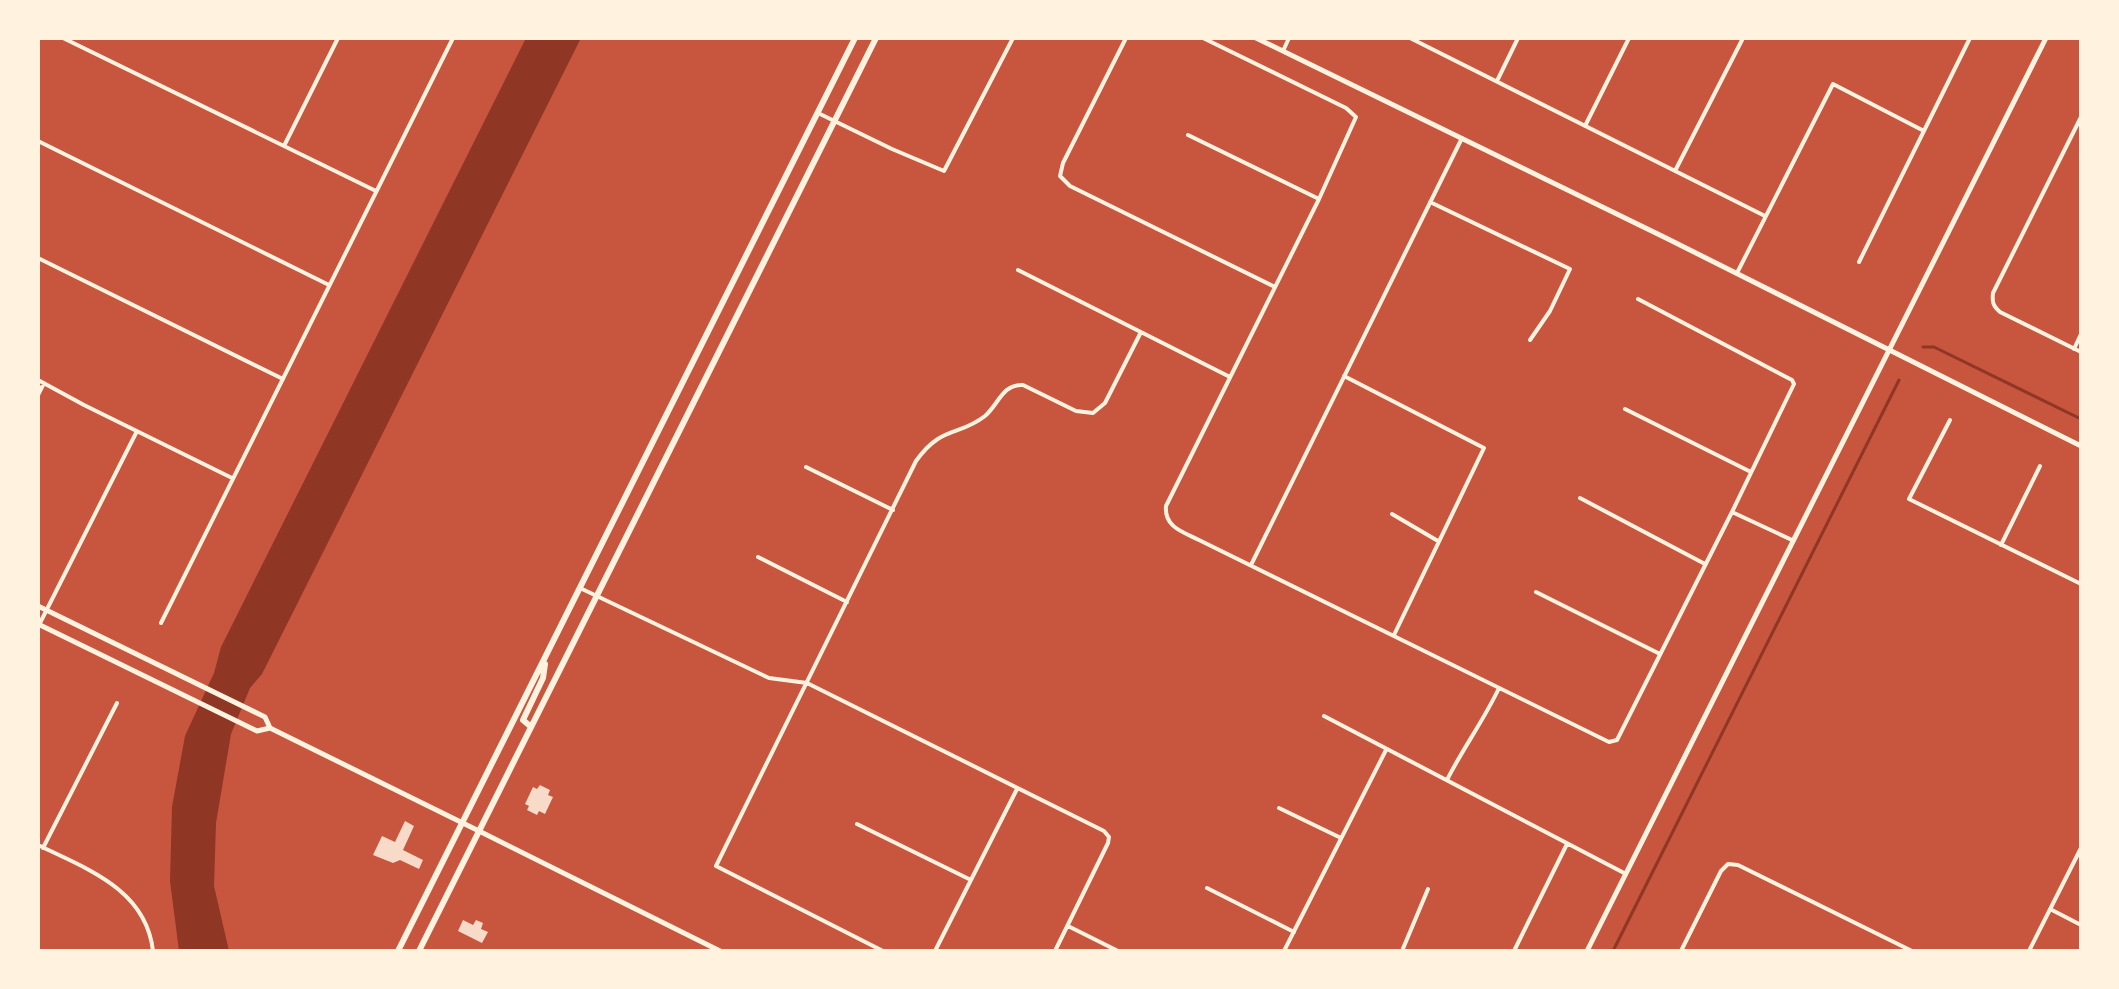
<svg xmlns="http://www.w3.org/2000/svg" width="2119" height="989" font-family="Karla,sans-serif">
  <rect width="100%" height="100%" fill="#c8553d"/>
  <path fill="#8f3625" d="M 526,38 L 581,38 L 262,674 L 250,688 L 231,734 L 216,823 L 214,886 L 229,951 L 179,951 L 170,881 L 172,807 L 185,736 L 214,673 L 221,647 Z"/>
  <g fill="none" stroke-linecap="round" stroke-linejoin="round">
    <path stroke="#8f3625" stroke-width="3" d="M 1923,347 L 1934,347 L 2081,419
      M 1613,951 L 1899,380"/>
  </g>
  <path fill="#f7dbc8" d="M 540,785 L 550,790 L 548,795 L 553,797 L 545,814 L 539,811 L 537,815 L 527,810 L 529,806 L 525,804 L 533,787 L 537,789 Z
    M 405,821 L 414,826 L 403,850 L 423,860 L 419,869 L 400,860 L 393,863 L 373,855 L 382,836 L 395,842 Z
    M 463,920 L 473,925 L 476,920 L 483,923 L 481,929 L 488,932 L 482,943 L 458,931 Z"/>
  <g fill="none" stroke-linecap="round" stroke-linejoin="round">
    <path stroke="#fff3e0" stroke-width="4" d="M 63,38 L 376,191
      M 1126,38 L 1063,163 L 1060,176 L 1070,186 L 1275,287
      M 1203,38 L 1346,108 L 1356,117 L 1319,199 L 1166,506 C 1164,527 1183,532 1199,540 L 1609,742 L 1617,740 L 1732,512 L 1794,384 L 1792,380 L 1638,299
      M 1410,38 L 1765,216
      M 1283,51 L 1289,38
      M 1497,81 L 1518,38
      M 818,113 L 892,149 L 944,171 L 1013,38
      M 2081,117 L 1993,293 C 1992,302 1993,306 2000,312 L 2081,352
      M 1585,126 L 1629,38
      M 1188,135 L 1319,199
      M 38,141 L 329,285
      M 284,146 L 338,38
      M 1675,171 L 1742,40
      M 1430,202 L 1570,269 L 1550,311 L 1530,340
      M 38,258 L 283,379
      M 1859,262 L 1970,38
      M 1018,270 L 1230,377
      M 1737,273 L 1833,84 L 1924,131
      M 2074,349 L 2081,334
      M 1344,376 L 1484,448 L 1394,635
      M 38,380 L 84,405 L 232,478
      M 38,395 L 44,383
      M 1625,409 L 1751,472
      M 1950,420 L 1909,499 L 2081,584
      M 806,467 L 893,510
      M 1580,498 L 1705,564
      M 1732,512 L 1792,540
      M 1392,514 L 1438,541
      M 2001,545 L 2040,466
      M 758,557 L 847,602
      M 1251,565 L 1462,138
      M 580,588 L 769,678 L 807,683 L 1104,831 L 1109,837 L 1108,843 L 1055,951
      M 1536,592 L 1660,654
      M 161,623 L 453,38
      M 39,625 L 137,431
      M 1324,716 L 1626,874
      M 1447,780 C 1463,748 1484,720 1499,688
      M 1279,808 L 1341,838
      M 857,824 L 971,880
      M 38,845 C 87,869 146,889 153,951
      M 43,848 L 117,703
      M 1207,888 L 1294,932
      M 2050,909 L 2081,925
      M 1068,926 L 1118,951
      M 883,951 L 716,866 L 916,461 C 942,425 958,437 985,416 C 999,404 1002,384 1023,385 L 1076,411 L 1093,413 L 1105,403 L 1141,332
      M 935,951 L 1017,789
      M 1284,951 L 1386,750
      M 1402,951 L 1428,889
      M 1514,951 L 1567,844
      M 1681,951 L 1721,871 L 1728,864 L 1738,865 L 1912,951
      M 2029,951 L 2081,848"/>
    <path stroke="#fff3e0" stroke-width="5" d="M 479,831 L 720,951
      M 1587,951 L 2046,38"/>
    <path stroke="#fff3e0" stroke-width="5" d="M 1256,38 L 1666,238 L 2081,446
      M 38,606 L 265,717 L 270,728 L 479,831
      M 38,624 L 257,731 L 270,728"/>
    <path stroke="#fff3e0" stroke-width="6" d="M 530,726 L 523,720 L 543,678 L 545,664
      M 398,951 L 855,38
      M 419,951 L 876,38"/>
  </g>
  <rect width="2119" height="989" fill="none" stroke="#fff3e0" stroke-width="80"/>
</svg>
